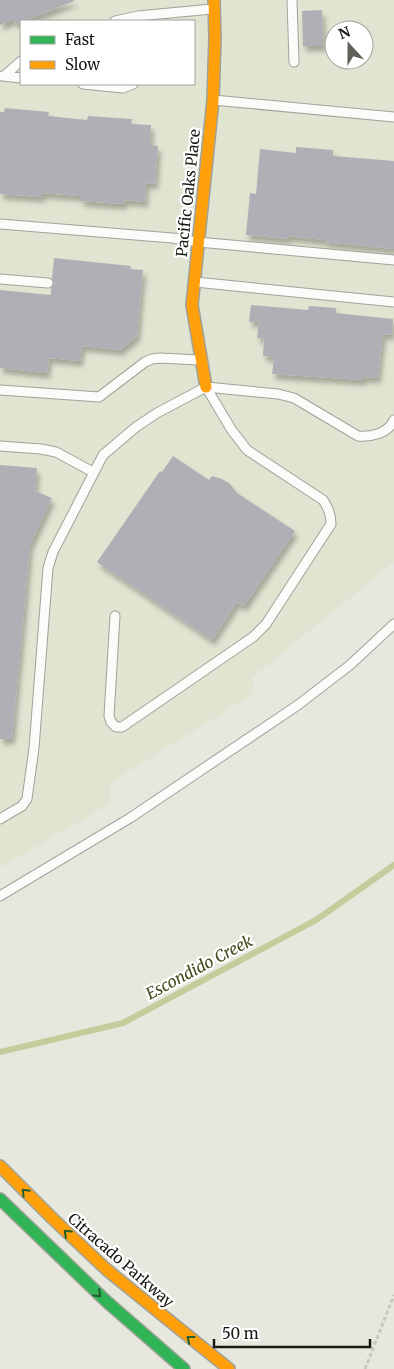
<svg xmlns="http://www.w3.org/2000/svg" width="394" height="1369" font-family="Merriweather,serif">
  <defs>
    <filter id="shadow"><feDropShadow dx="3" dy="5.5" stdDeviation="2.5" flood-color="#0004"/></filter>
  </defs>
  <rect width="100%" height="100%" fill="#e6e8de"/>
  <path fill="#e0e5d1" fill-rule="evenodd" d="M 0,0 L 394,0 L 394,562 L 252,678 L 255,693 L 110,783 L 111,803 L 0,868 ZM 21,21 L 194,21 L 194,84 L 21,84 ZM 334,30 L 364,30 L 364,60 L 334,60 Z"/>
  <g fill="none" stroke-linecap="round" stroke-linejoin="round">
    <path stroke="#c2cd9b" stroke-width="6" d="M 0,1052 L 123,1023 L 316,920 L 394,865"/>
  </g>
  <path fill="#b0afb6" filter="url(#shadow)" d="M 0,0 L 74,0 L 74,1 L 16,24 L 14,19 L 0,25 Z
    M 322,10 L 323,46 L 303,46 L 302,11 Z
    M 5,108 L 49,112 L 48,116 L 87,120 L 88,116 L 132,119 L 131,124 L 151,125 L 150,145 L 158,146 L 155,184 L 146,183 L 145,202 L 125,200 L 124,204 L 81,201 L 81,196 L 42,193 L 42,197 L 0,194 L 0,112 L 4,112 Z
    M 296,147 L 333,150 L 333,156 L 394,161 L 394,249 L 325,242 L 325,240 L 288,236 L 288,239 L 246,235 L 250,193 L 256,194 L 260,149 L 296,153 Z
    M 54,258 L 131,266 L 130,269 L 143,270 L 137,336 L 120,350 L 82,346 L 80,361 L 49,358 L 47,373 L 0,368 L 0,290 L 51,295 L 51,288 L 54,284 L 52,279 Z
    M 251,305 L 308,310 L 309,306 L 336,308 L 336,313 L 393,319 L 392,335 L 383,334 L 378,378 L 363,377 L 363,380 L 272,374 L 274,357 L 263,356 L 264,339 L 257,338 L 259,322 L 249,322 Z
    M 173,456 L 209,480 L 212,476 L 222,479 L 230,484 L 237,493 L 295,531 L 244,606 L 237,602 L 212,640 L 97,562 L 160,471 L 162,472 Z
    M 0,465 L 37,468 L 35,491 L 52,498 L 30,545 L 12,739 L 0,739 Z"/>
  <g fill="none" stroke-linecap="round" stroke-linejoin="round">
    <defs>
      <path id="lane" d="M 292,0 L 294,62
        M 115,21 L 138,16
        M 138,21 L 138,16 L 212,9
        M 2,76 L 21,78
        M 4,76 L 21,61
        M 83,84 L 123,88 L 133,84
        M 213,100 L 394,117
        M 0,224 L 172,238 L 198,242 L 394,260
        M 0,279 L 48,283
        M 195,282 L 394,302
        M 0,390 L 99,397 L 145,362 L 152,359 L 160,358 L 199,360
        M 0,446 L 41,449 L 56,452 L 93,472
        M 115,616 L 109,716 L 111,722 L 116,727 L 122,727 L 253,637 L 266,624 L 331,524 C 331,514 328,507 323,500 L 247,450 L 231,429 L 206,387
        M 0,819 L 22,806 L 27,799 L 34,748 L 48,568 L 53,552 L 103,455 L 136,427 L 157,413 L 206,387 L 278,394 L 294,398 L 358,436 C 371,437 388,434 394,420
        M 0,896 L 130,818 L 298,705 L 350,665 L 394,624"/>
      <path id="fast" d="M 0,1199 L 106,1301 L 184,1369"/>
      <path id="slow" d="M 206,387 L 192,305 L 213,100 L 215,38 L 214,0
        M 0,1166 L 53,1219 L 107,1270 L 229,1369"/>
    </defs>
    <use href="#lane" stroke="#a0a29a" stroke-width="11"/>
    <use href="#fast" stroke="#a0a29a" stroke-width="14"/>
    <use href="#slow" stroke="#a0a29a" stroke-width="14"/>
    <path stroke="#c5c7c3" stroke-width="3" stroke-dasharray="4 2.5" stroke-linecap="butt" d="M 365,1369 L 394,1295"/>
    <use href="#lane" stroke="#fbfcfa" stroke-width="9"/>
    <use href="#fast" stroke="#30b455" stroke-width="11"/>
    <use href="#slow" stroke="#ff9f0a" stroke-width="11"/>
  </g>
  <defs><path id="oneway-chevron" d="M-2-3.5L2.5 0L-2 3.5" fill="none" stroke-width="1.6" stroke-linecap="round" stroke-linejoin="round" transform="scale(1.25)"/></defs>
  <g stroke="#225f30">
    <use href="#oneway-chevron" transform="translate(25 1192) rotate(-135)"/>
    <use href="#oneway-chevron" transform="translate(67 1233) rotate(-137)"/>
    <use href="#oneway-chevron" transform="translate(98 1294) rotate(44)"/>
    <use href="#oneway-chevron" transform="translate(190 1339) rotate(-142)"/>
  </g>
  <g text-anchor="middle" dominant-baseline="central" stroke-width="4.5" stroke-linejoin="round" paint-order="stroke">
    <g font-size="15" fill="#171912" stroke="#fff">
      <text transform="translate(188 193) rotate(-84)">Pacific Oaks Place</text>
      <text transform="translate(121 1260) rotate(41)">Citracado Parkway</text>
    </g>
    <g font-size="16" font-style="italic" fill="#414a18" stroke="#fff">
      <text transform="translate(199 967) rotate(-28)">Escondido Creek</text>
    </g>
  </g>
  <rect x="20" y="20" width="175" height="65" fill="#ffffff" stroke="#a2a3a0"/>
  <rect x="30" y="36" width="25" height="8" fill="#30b455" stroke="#a2a3a0"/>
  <text x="65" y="45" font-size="15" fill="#171912">Fast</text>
  <rect x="30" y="61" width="25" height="8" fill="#ff9f0a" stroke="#a2a3a0"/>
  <text x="65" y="70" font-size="15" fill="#171912">Slow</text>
  <g transform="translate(349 45) rotate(339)"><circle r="24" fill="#ffffff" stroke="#a2a3a0"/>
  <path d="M0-4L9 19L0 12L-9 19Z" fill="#5f6159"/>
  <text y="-8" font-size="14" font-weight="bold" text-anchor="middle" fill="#171912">N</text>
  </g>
  <path d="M214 1339v8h156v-8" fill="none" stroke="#171912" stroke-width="2.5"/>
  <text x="222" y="1339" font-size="15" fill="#171912" stroke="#ffffff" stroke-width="4" paint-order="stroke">50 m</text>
</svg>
